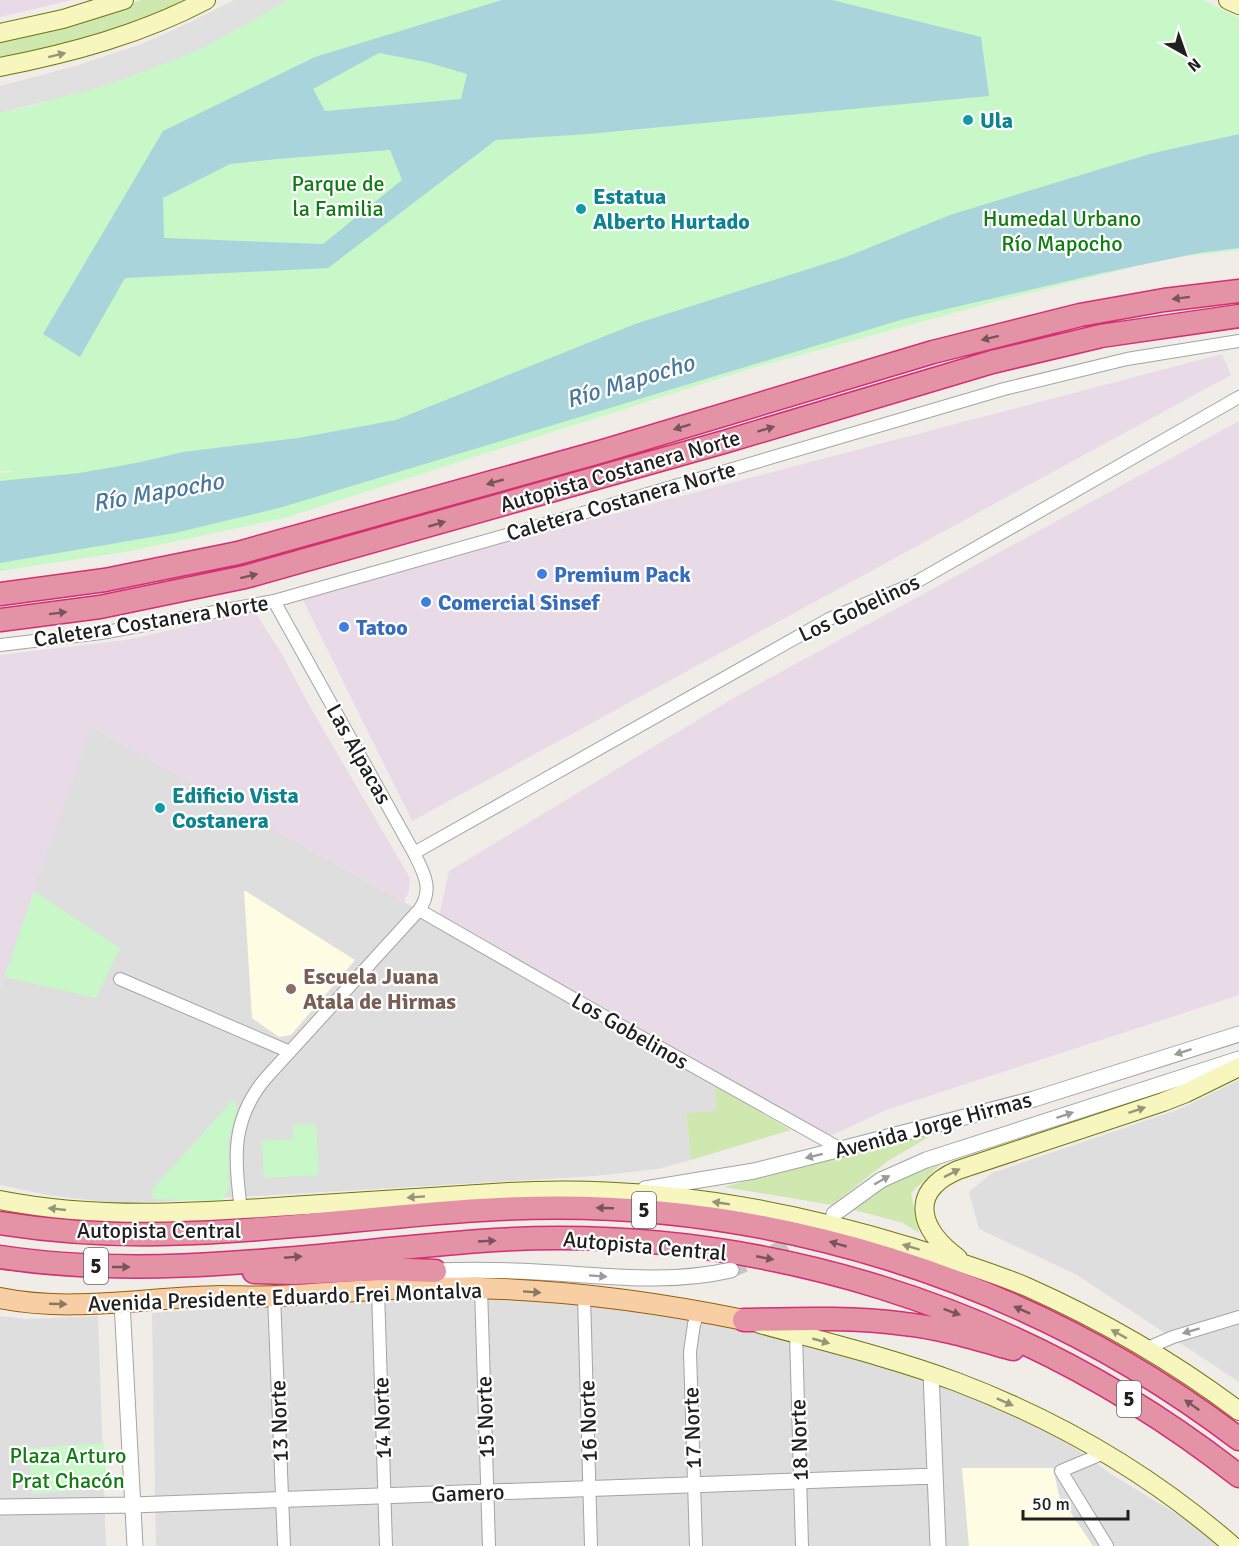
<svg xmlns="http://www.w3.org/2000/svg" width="1239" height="1546" font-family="Signika,sans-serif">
  <rect width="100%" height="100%" fill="#f0ede8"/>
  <path fill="#dedede" d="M 90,726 L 404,902 L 716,1087 L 717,1112 L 686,1113 L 691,1160 L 658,1169 L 595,1176 L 121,1204 L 48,1195 L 0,1185 L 0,989 Z
    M 1239,1080 L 1239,1382 L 1077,1275 L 979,1229 L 969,1192 L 992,1173 L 1180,1109 Z
    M 464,1296 L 534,1299 L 692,1316 L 748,1329 L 923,1378 L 999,1407 L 1066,1442 L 1114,1476 L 1203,1530 L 1220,1546 L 156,1546 L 152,1313 L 376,1298 Z
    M 0,1316 L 27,1319 L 98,1316 L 106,1546 L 0,1546 Z"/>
  <path fill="#e9dae7" d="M 0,0 L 73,0 L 0,17 Z
    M 1222,354 L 1231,375 L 412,821 L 301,596 Z
    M 1239,421 L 1239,995 L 886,1110 L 826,1138 L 439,916 L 449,871 L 737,696 Z
    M 254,611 L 282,654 L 309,705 L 410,878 L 409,891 L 404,902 L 91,727 L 0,989 L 0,655 L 126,640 Z"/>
  <path fill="#fefce3" d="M 244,890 L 355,960 L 291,1035 L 279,1037 L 252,1018 Z
    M 962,1468 L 1053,1468 L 1060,1500 L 1067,1507 L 1093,1546 L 969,1546 Z"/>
  <path fill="#cfe8b0" d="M 141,0 L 182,0 C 171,6 160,13 149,18 C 102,37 50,48 0,57 L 0,38 L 129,5 Z
    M 716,1087 L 791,1130 L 691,1160 L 686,1113 L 716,1111 Z
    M 944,1128 L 888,1161 L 832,1205 L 724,1187 Z
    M 944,1161 L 911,1193 L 919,1233 L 903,1223 L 854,1210 C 878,1185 912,1173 944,1161 Z"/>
  <path fill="#c8f7c8" d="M 289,0 L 1203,0 L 1239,18 L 1239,134 L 1153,153 L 1123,163 L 1239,140 L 1239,250 L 1169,258 L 1001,300 L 749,369 L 284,518 L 130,551 L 0,571 L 0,473 L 18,471 L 0,471 L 0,113 L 38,104 L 203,48 Z
    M 34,891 L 120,948 L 96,998 L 4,977 Z
    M 234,1099 L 237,1108 L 228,1143 L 229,1190 L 222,1201 L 153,1199 L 152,1190 Z
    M 316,1124 L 319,1175 L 264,1178 L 262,1141 L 294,1139 L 293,1125 Z
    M 104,1443 L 107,1488 L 32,1494 L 29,1448 Z"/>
  <path fill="#e0e0e0" d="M 234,0 L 289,0 L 203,48 L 166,63 L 105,86 L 0,113 L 0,86 L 79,65 L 142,44 L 193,21 Z"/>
  <path fill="#aad4dc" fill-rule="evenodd" d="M 502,0 L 832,0 L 981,37 L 989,96 L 588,134 L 496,140 L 328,268 L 125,278 L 80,357 L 43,334 L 163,131 L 315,57 ZM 379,53 L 426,62 L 467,74 L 461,99 L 325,111 L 313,89 ZM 390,150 L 402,180 L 323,244 L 164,238 L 163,198 L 230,164 L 277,159 Z
    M 1239,134 L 1239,248 L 1199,253 L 1102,273 L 904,319 L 279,508 L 175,533 L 0,563 L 0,481 L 80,473 L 141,462 L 183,452 L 298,438 L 396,420 L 635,324 L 846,257 L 950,215 L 1153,153 Z"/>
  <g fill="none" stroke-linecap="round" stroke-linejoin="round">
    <path stroke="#c6c4c0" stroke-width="15" stroke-dasharray="15 8" stroke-linecap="butt" d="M 731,1270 L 767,1256 L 806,1234"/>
    <defs>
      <path id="minor" d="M 0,645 L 101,633 L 274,601 L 566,518 L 1004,389 L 1127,359 L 1239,341
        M 414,853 L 829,619 L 911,585 L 1239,397
        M 419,910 L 616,1023 L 841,1149
        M 120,979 L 290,1052
        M 241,1209 C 234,1159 231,1120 265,1079 L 419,910 C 434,890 424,873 414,853 L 274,601
        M 481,1288 L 489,1546
        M 378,1290 L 386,1546
        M 274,1296 L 284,1546
        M 584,1296 L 591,1546
        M 796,1334 L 802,1546
        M 1145,1349 L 1173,1337 L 1239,1317
        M 1104,1453 L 1061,1471 L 1107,1546
        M 696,1546 L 690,1352 L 694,1324 L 699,1311"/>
      <path id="tertiary" d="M 645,1189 L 754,1171 L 841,1149 L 1034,1099 L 1239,1034
        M 834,1214 L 881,1180 L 926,1160 L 1239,1059
        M 435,1271 C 469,1270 503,1270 537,1272 C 603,1275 666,1285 731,1270
        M 122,1302 L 135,1546
        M 931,1373 L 938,1546
        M 0,1507 L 132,1505 L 935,1476"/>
      <path id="secondary" d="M 1228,0 L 1239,5
        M 0,33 L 63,19 L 124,0
        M 0,67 C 71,53 142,34 206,0
        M 0,1200 C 96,1219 193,1213 290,1206 C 363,1201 436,1196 509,1192 C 646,1184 781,1207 911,1247 C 950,1259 989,1271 1027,1287 C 1101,1320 1174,1362 1239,1411
        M 958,1258 C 920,1230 907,1192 958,1170 L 1163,1102 L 1186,1093 L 1239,1067
        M 760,1324 C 826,1342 893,1358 957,1382 C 1057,1420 1152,1475 1233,1546"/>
      <path id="primary" d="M 0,1298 C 73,1313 147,1297 221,1296 C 239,1296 257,1297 275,1296 C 327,1294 378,1288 429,1288 C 534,1286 641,1299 744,1320"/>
      <path id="motorway" d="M 0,594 L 105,580 L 238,553 L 603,451 L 933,352 L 1080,315 L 1164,300 L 1239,291
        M 0,620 L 100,607 L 245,577 L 724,442 L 992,362 L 1101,336 L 1239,316
        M 0,1223 C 64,1233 130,1236 194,1233 C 296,1229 397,1214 498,1209 C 762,1195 1029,1279 1239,1439
        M 0,1257 C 158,1281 321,1253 480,1241 C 754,1221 1024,1307 1239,1476
        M 254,1272 L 295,1273 L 382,1269 L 435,1271
        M 744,1320 C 797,1319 852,1317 905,1324 C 942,1328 977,1339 1013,1349"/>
    </defs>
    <use href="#minor" stroke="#a4a4a4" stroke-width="14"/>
    <use href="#tertiary" stroke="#a4a4a4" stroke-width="17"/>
    <use href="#secondary" stroke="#70750a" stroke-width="20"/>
    <use href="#primary" stroke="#965e07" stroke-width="22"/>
    <use href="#motorway" stroke="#d42f72" stroke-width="25"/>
    <use href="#minor" stroke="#fff" stroke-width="12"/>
    <use href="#tertiary" stroke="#fff" stroke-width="15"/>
    <use href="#secondary" stroke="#f7f6bf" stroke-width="18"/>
    <use href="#primary" stroke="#f8cfa5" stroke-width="20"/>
    <use href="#motorway" stroke="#e493a7" stroke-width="22"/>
  </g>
  <defs><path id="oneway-solid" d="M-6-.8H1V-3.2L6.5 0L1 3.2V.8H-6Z" transform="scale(1.5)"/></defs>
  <g fill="#969677">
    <use href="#oneway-solid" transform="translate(57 55) rotate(-14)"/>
    <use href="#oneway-solid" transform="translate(1137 1110) rotate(-18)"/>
    <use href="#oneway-solid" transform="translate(952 1173) rotate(-27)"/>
    <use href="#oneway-solid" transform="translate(416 1197) rotate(176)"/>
    <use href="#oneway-solid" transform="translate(721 1203) rotate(-171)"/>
    <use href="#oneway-solid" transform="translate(57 1209) rotate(-174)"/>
    <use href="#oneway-solid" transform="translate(911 1247) rotate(-163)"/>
    <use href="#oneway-solid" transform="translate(1119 1334) rotate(-151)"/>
    <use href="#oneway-solid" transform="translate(821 1341) rotate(16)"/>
    <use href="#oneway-solid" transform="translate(1005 1402) rotate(24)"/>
  </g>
  <g fill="#78545d">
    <use href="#oneway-solid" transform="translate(1181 298) rotate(173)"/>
    <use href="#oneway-solid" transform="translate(990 338) rotate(166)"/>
    <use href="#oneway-solid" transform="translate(682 427) rotate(163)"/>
    <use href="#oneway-solid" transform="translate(766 429) rotate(-17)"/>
    <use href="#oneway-solid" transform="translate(495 482) rotate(164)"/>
    <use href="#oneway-solid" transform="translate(437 524) rotate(-16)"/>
    <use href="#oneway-solid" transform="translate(249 576) rotate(-14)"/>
    <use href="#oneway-solid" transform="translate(58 613) rotate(-7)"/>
    <use href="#oneway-solid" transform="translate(605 1208) rotate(-178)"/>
    <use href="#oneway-solid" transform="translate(487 1241) rotate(-3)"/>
    <use href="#oneway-solid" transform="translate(838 1244) rotate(-164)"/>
    <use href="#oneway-solid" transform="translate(293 1257) rotate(-5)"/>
    <use href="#oneway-solid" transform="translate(765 1258) rotate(11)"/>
    <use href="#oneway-solid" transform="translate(121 1267)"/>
    <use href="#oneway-solid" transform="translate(1022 1310) rotate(-156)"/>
    <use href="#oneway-solid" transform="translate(952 1312) rotate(20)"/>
    <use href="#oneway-solid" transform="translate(1192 1405) rotate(-145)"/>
  </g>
  <g fill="#9b9b9b">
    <use href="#oneway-solid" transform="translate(1183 1052) rotate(162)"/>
    <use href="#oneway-solid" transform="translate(1065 1115) rotate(-18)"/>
    <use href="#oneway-solid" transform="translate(814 1156) rotate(166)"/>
    <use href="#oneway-solid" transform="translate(882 1180) rotate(-30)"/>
    <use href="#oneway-solid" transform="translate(598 1276) rotate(4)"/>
    <use href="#oneway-solid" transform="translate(1191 1331) rotate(163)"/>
  </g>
  <g fill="#8c7862">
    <use href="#oneway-solid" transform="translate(532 1292) rotate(4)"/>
    <use href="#oneway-solid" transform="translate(58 1304) rotate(2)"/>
  </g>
  <g fill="#0f9aa8" stroke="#fff" stroke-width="2">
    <circle cx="968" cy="120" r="6"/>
    <circle cx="581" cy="209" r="6"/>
    <circle cx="160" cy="808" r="6"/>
  </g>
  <g fill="#3f7fe0" stroke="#fff" stroke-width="2">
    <circle cx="542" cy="574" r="6"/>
    <circle cx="426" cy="602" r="6"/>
    <circle cx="344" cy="627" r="6"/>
  </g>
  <circle fill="#8d6e63" stroke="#fff" stroke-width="2" cx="291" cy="989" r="6"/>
  <g text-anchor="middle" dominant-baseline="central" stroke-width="4.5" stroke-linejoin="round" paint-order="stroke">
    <g fill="#fff" stroke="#636363" stroke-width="1.5">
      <rect x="632" y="1192" width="24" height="36" rx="4.5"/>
      <rect x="84" y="1248" width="24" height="36" rx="4.5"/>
      <rect x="1117" y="1381" width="24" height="36" rx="4.5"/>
    </g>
    <g font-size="21" font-weight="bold" fill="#202020">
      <text x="644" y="1210">5</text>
      <text x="96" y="1266">5</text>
      <text x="1129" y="1399">5</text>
    </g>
    <g font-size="22" font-weight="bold" fill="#0d838f" stroke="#fff" text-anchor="start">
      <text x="980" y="120">Ula</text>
      <text x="593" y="196">Estatua<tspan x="593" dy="25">Alberto Hurtado</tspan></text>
      <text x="172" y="795">Edificio Vista<tspan x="172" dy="25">Costanera</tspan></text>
    </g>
    <g font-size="22" fill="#117c13" stroke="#fff">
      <text x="338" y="183">Parque de<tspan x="338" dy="25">la Familia</tspan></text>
      <text x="1062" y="218">Humedal Urbano<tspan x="1062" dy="25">Río Mapocho</tspan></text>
      <text x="68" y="1455">Plaza Arturo<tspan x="68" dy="25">Prat Chacón</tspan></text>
    </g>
    <g font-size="22" fill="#202020" stroke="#fff">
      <text transform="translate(620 471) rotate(-16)">Autopista Costanera Norte</text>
      <text transform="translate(621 501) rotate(-16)">Caletera Costanera Norte</text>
      <text transform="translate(859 608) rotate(-25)">Los Gobelinos</text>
      <text transform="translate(151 621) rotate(-9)">Caletera Costanera Norte</text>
      <text transform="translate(359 754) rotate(61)">Las Alpacas</text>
      <text transform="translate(630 1031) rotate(30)">Los Gobelinos</text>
      <text transform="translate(933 1125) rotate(-15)">Avenida Jorge Hirmas</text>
      <text x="159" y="1230">Autopista Central</text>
      <text transform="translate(645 1246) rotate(5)">Autopista Central</text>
      <text transform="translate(285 1297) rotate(-2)">Avenida Presidente Eduardo Frei Montalva</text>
      <text transform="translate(485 1417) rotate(-92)">15 Norte</text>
      <text transform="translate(382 1418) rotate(-92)">14 Norte</text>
      <text transform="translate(279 1421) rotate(-92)">13 Norte</text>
      <text transform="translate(588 1421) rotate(-92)">16 Norte</text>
      <text transform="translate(692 1428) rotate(-92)">17 Norte</text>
      <text transform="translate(799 1440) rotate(-92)">18 Norte</text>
      <text transform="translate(468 1493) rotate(-2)">Gamero</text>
    </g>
    <g font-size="22" font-weight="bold" fill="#366cbe" stroke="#fff" text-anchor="start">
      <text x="554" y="574">Premium Pack</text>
      <text x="438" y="602">Comercial Sinsef</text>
      <text x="356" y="627">Tatoo</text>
    </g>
    <g font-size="22" font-weight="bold" fill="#785e54" stroke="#fff" text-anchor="start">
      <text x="303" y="976">Escuela Juana<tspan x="303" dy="25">Atala de Hirmas</tspan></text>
    </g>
    <g font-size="24" font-style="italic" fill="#4a789d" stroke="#fff">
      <text transform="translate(630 381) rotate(-17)">Río Mapocho</text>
      <text transform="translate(158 492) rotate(-10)">Río Mapocho</text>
    </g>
  </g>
  <g transform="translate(1185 54) rotate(140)" stroke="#ffffff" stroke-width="4.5" paint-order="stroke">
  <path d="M0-4.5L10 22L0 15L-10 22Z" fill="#202020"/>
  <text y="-9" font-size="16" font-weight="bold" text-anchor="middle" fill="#202020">N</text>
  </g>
  <path d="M1023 1510v9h105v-9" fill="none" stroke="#202020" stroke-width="3"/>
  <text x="1032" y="1510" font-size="18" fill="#202020" stroke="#ffffff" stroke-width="4.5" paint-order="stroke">50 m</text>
</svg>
